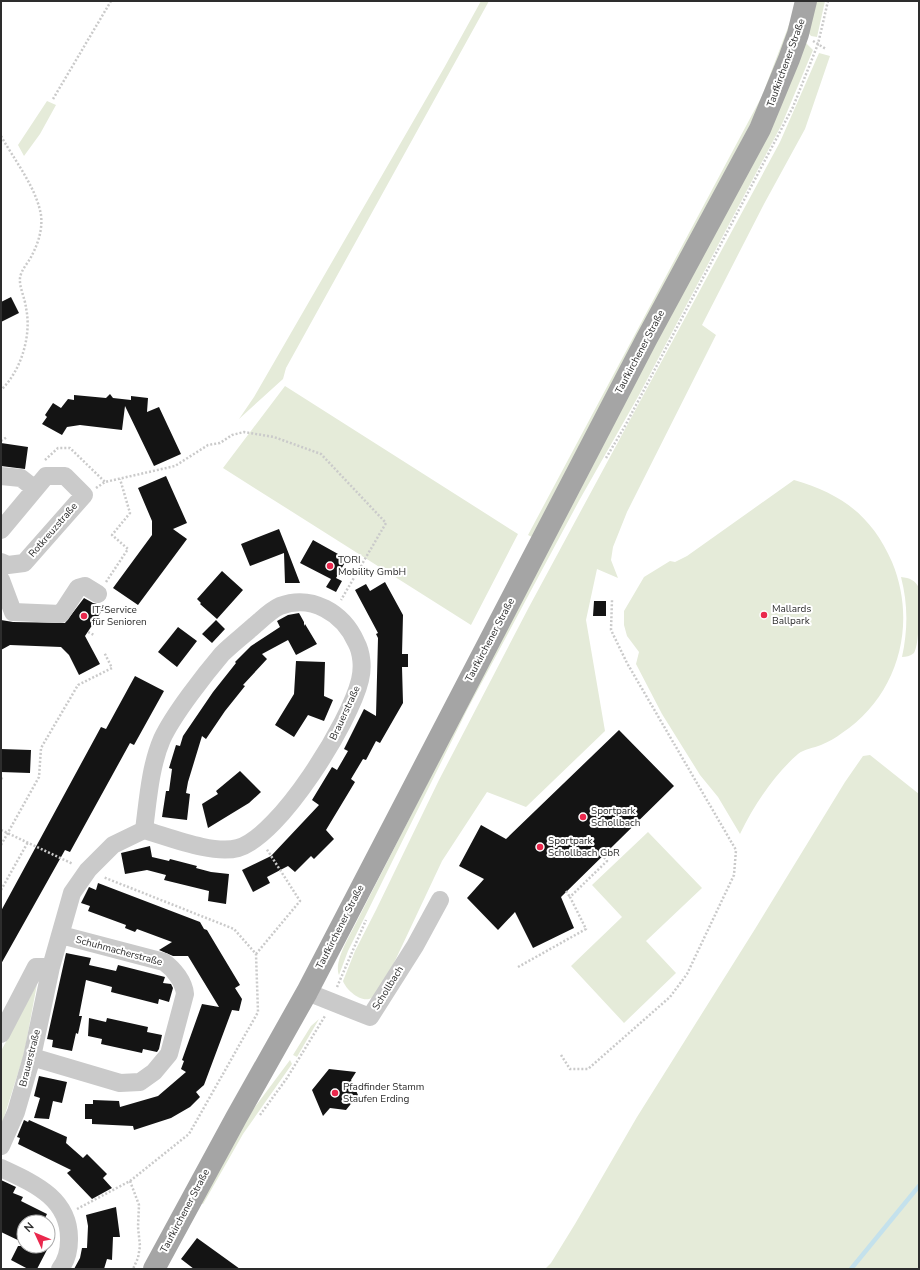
<svg xmlns="http://www.w3.org/2000/svg" width="920" height="1270" font-family="'Nunito Sans',sans-serif">
  <rect width="100%" height="100%" fill="#fff"/>
  <path fill="#e5ebd9" d="M 481,1 L 489,1 L 286,368 L 283,379 L 239,419 L 254,397 L 444,68 Z
    M 798,1 L 768,90 L 534,538 L 528,535 L 762,96 Z
    M 815,1 L 825,1 L 817,37 L 811,36 L 807,31 Z
    M 806,43 L 813,50 L 782,124 L 639,395 L 580,499 L 467,710 L 348,951 L 339,975 C 333,961 352,932 358,919 Z
    M 819,53 L 830,56 L 805,129 L 764,204 L 702,325 L 716,335 L 627,512 L 613,547 L 611,560 L 618,578 L 597,569 L 586,620 L 605,731 L 526,807 L 487,792 L 442,861 L 385,982 C 381,987 378,994 373,997 C 363,1005 346,990 343,981 L 355,951 L 376,910 L 439,780 L 529,607 L 780,142 Z
    M 47,101 L 56,105 L 40,134 L 24,156 L 18,145 Z
    M 285,386 L 518,534 L 471,625 L 223,468 Z
    M 794,480 C 842,494 872,516 892,562 C 918,624 898,696 842,733 C 836,738 828,742 821,745 C 814,748 804,749 798,754 C 774,775 754,805 740,834 L 718,797 L 700,775 L 662,714 L 636,664 L 639,652 L 627,636 L 624,625 L 624,611 L 644,577 L 670,561 L 675,562 L 687,556 Z
    M 901,577 C 910,578 915,580 919,588 C 919,602 920,644 914,653 C 910,656 906,657 902,657 C 908,629 908,604 901,577 Z
    M 870,755 L 919,794 L 919,1269 L 545,1269 L 551,1263 L 575,1224 L 637,1117 L 755,929 L 845,782 L 863,756 Z
    M 648,832 L 702,888 L 646,941 L 676,973 L 624,1023 L 571,966 L 622,917 L 592,885 Z
    M 37,984 L 24,1054 L 1,1127 L 1,1051 Z
    M 319,1019 L 297,1057 L 293,1055 L 311,1026 Z
    M 290,1060 L 292,1064 L 243,1134 L 206,1199 L 203,1204 L 199,1203 L 252,1111 Z"/>
  <g fill="none" stroke-linecap="round" stroke-linejoin="round">
    <path stroke="#c4e1ec" stroke-width="4.5" d="M 851,1269 L 919,1186"/>
  </g>
  <path fill="#141414" d="M 11,297 L 19,313 L 1,322 L 1,302 Z
    M 110,394 L 113,398 L 131,400 L 131,396 L 148,398 L 147,412 L 159,407 L 181,454 L 154,466 L 125,406 L 122,430 L 80,425 L 67,427 L 62,435 L 42,424 L 47,417 L 45,415 L 53,403 L 61,408 L 68,399 L 74,400 L 74,395 L 106,398 Z
    M 1,443 L 28,447 L 25,469 L 1,466 Z
    M 166,476 L 187,523 L 173,529 L 187,539 L 138,605 L 113,588 L 152,535 L 152,521 L 138,488 Z
    M 279,529 L 285,544 L 300,583 L 285,583 L 284,553 L 250,566 L 241,544 Z
    M 313,540 L 347,559 L 336,578 L 342,581 L 336,592 L 326,587 L 331,579 L 300,563 Z
    M 222,571 L 243,590 L 217,619 L 200,604 L 201,603 L 197,599 Z
    M 385,582 L 403,615 L 402,654 L 408,654 L 408,667 L 402,667 L 403,703 L 380,743 L 376,741 L 366,760 L 363,759 L 351,779 L 355,782 L 326,830 L 334,839 L 314,859 L 311,856 L 295,872 L 288,866 L 267,877 L 270,883 L 253,892 L 242,870 L 271,856 L 319,805 L 312,800 L 332,767 L 337,770 L 348,751 L 344,749 L 364,709 L 376,716 L 378,638 L 376,634 L 378,633 L 355,590 L 366,584 L 370,591 Z
    M 84,598 L 93,603 L 105,606 L 85,636 L 100,664 L 79,675 L 69,655 L 61,647 L 10,645 L 1,650 L 1,620 L 13,622 L 65,623 Z
    M 594,601 L 606,601 L 606,616 L 593,616 Z
    M 299,613 L 304,622 L 304,626 L 305,624 L 317,644 L 296,655 L 288,640 L 262,654 L 267,659 L 243,685 L 245,686 L 225,711 L 206,739 L 202,736 L 188,782 L 186,793 L 190,794 L 187,820 L 162,817 L 166,791 L 169,791 L 172,769 L 169,768 L 176,745 L 180,746 L 183,736 L 213,692 L 236,663 L 235,662 L 251,646 L 280,627 L 277,621 L 288,615 Z
    M 216,620 L 225,629 L 212,643 L 202,634 Z
    M 178,627 L 197,641 L 177,667 L 158,652 Z
    M 296,661 L 325,662 L 324,696 L 333,700 L 324,721 L 308,715 L 294,737 L 275,725 L 294,694 Z
    M 135,676 L 164,691 L 134,745 L 130,743 L 70,852 L 65,850 L 1,964 L 1,911 L 101,727 L 106,729 Z
    M 619,730 L 674,786 L 561,897 L 574,928 L 533,948 L 515,912 L 498,930 L 467,898 L 484,879 L 459,866 L 481,825 L 506,839 Z
    M 1,749 L 31,750 L 30,773 L 1,772 Z
    M 240,771 L 261,792 L 249,803 L 208,828 L 202,804 L 218,794 L 216,791 Z
    M 150,846 L 152,857 L 169,861 L 170,859 L 197,866 L 196,868 L 211,872 L 229,874 L 226,904 L 208,901 L 209,891 L 164,880 L 166,875 L 147,870 L 125,874 L 121,853 Z
    M 98,883 L 200,922 L 204,929 L 207,930 L 240,985 L 235,988 L 242,999 L 239,1011 L 232,1010 L 204,1085 L 196,1092 L 200,1097 L 190,1107 L 171,1118 L 134,1130 L 133,1126 L 92,1124 L 92,1119 L 85,1119 L 85,1104 L 93,1104 L 93,1100 L 119,1101 L 120,1107 L 158,1096 L 186,1072 L 181,1069 L 184,1061 L 182,1060 L 202,1004 L 219,1007 L 188,956 L 173,956 L 159,950 L 172,942 L 137,929 L 135,932 L 125,928 L 126,925 L 88,911 L 90,906 L 81,903 L 89,887 L 96,890 Z
    M 66,953 L 91,958 L 89,965 L 116,971 L 118,965 L 165,977 L 163,983 L 171,984 L 173,988 L 169,1002 L 159,999 L 158,1004 L 111,992 L 112,987 L 86,980 L 79,1016 L 82,1016 L 78,1034 L 76,1033 L 72,1051 L 52,1047 L 53,1040 L 47,1039 Z
    M 89,1018 L 106,1022 L 107,1018 L 148,1027 L 147,1032 L 162,1035 L 159,1049 L 157,1052 L 143,1049 L 142,1053 L 101,1044 L 102,1039 L 88,1036 Z
    M 329,1069 L 356,1072 L 351,1080 L 358,1095 L 346,1110 L 330,1108 L 323,1116 L 312,1090 Z
    M 39,1076 L 67,1082 L 62,1103 L 53,1101 L 49,1119 L 34,1118 L 40,1098 L 34,1096 Z
    M 24,1120 L 28,1122 L 29,1120 L 67,1137 L 66,1143 L 83,1158 L 87,1154 L 107,1174 L 103,1178 L 112,1188 L 92,1199 L 67,1173 L 71,1170 L 18,1144 L 20,1138 L 17,1137 Z
    M 1,1180 L 16,1187 L 13,1193 L 23,1197 L 21,1201 L 47,1214 L 43,1222 L 24,1222 L 24,1243 L 1,1232 Z
    M 116,1207 L 120,1237 L 113,1237 L 112,1260 L 107,1259 L 104,1269 L 74,1269 L 80,1258 L 82,1248 L 87,1248 L 88,1226 L 86,1215 Z
    M 197,1238 L 222,1256 L 240,1269 L 194,1269 L 181,1259 Z
    M 18,1246 L 49,1246 L 37,1269 L 28,1269 L 11,1260 Z"/>
  <g fill="none" stroke-linecap="round" stroke-linejoin="round">
    <path stroke="#cacaca" stroke-width="2.5" stroke-dasharray="2 2" stroke-linecap="butt" d="M 813,41 L 826,49
      M 53,99 L 111,1
      M 1,136 C 15,161 36,187 41,215 C 43,231 37,246 30,259 C 26,265 21,271 20,278 C 19,287 25,298 26,308 C 32,335 21,371 1,390
      M 1,441 L 7,437
      M 606,458 L 625,426 L 793,107 L 818,44 L 828,1
      M 45,460 L 58,448 L 70,448 L 105,482
      M 96,488 L 105,482 L 175,466 L 208,445 L 220,443 L 232,435 L 244,432 L 274,437 L 321,454 L 386,523 L 341,600
      M 106,582 L 128,549 L 112,535 L 130,513 L 120,479
      M 88,632 L 94,635
      M 1,778 L 4,780
      M 1,830 L 73,864
      M 1,845 L 39,777 L 41,748 L 78,685 L 112,668 L 104,652
      M 1,890 L 28,842
      M 566,891 L 570,897
      M 256,954 L 300,901 L 266,848
      M 518,967 L 586,929 L 570,897 L 607,861 L 603,856
      M 337,987 L 366,920
      M 561,1055 L 570,1069 L 588,1069 L 670,997 L 687,974 L 734,875 L 736,850 L 627,663 L 611,630 L 612,600
      M 260,1115 L 287,1078 L 325,1016
      M 130,1181 L 139,1205 L 138,1227 L 140,1246 L 138,1258 L 133,1269
      M 77,1209 L 130,1181 L 189,1134 L 258,1012 L 256,954 L 234,929 L 103,877"/>
    <path stroke="#cacaca" stroke-width="18" d="M 1,476 L 21,478 L 35,489
      M 1,530 L 46,476 L 65,476 L 84,495 L 24,563 L 8,565 L 1,562
      M 1,580 L 13,612 L 61,614 L 78,588 L 85,586 L 98,594
      M 307,992 L 370,1017 L 415,946 L 440,900
      M 1,1034 L 36,967 L 51,967
      M 32,1057 L 120,1083 L 140,1082 L 154,1072 L 169,1054 L 185,994 C 184,982 174,969 164,962 L 61,935
      M 1,1146 L 16,1112 L 32,1057 L 51,967 L 72,893 L 88,870 L 113,845 L 144,830 C 169,837 213,855 238,848 C 280,836 350,722 360,680 C 363,668 362,653 356,642 C 343,613 312,594 280,606 C 271,610 262,619 255,625 C 244,635 232,644 222,654 C 205,674 173,715 162,739 C 150,767 148,800 144,830
      M 1,1168 C 33,1183 70,1198 69,1240 C 69,1250 67,1260 60,1269"/>
    <path stroke="#a5a5a5" stroke-width="22" d="M 154,1269 L 236,1118 L 307,992 L 646,340 L 760,129 L 789,59 L 798,34 L 806,1"/>
  </g>
  <g fill="#ea284d" stroke="#fff" stroke-width="1.5">
    <circle cx="330" cy="566" r="4"/>
    <circle cx="764" cy="615" r="4"/>
    <circle cx="84" cy="616" r="4"/>
    <circle cx="583" cy="817" r="4"/>
    <circle cx="540" cy="847" r="4"/>
    <circle cx="335" cy="1093" r="4"/>
  </g>
  <g text-anchor="middle" dominant-baseline="central" stroke-width="4" stroke-linejoin="round" paint-order="stroke">
    <g font-size="10" fill="#2d2d2d" stroke="#fff">
      <text transform="translate(786 63) rotate(-70)">Taufkirchener Straße</text>
      <text transform="translate(640 352) rotate(-62)">Taufkirchener Straße</text>
      <text transform="translate(53 530) rotate(-49)">Rotkreuzstraße</text>
      <text transform="translate(490 640) rotate(-62)">Taufkirchener Straße</text>
      <text transform="translate(345 713) rotate(-65)">Brauerstraße</text>
      <text transform="translate(340 927) rotate(-63)">Taufkirchener Straße</text>
      <text transform="translate(119 951) rotate(15)">Schuhmacherstraße</text>
      <text transform="translate(388 988) rotate(-58)">Schollbach</text>
      <text transform="translate(30 1058) rotate(-76)">Brauerstraße</text>
      <text transform="translate(185 1211) rotate(-62)">Taufkirchener Straße</text>
    </g>
    <g font-size="10" fill="#2d2d2d" stroke="#fff" text-anchor="start">
      <text x="338" y="560">TORI<tspan x="338" dy="12">Mobility GmbH</tspan></text>
      <text x="772" y="609">Mallards<tspan x="772" dy="12">Ballpark</tspan></text>
      <text x="92" y="610">IT-Service<tspan x="92" dy="12">für Senioren</tspan></text>
      <text x="591" y="811">Sportpark<tspan x="591" dy="12">Schollbach</tspan></text>
      <text x="548" y="841">Sportpark<tspan x="548" dy="12">Schollbach GbR</tspan></text>
      <text x="343" y="1087">Pfadfinder Stamm<tspan x="343" dy="12">Staufen Erding</tspan></text>
    </g>
  </g>
  <rect width="920" height="1270" fill="none" stroke="#2d2d2d" stroke-width="4"/>
  <g transform="translate(36 1234) rotate(314)"><circle r="19" fill="#ffffff" stroke="#ababab"/>
  <path d="M0-3L7 15L0 10L-7 15Z" fill="#ea284d"/>
  <text y="-6" font-size="11" font-weight="bold" text-anchor="middle" fill="#2d2d2d">N</text>
  </g>
</svg>
